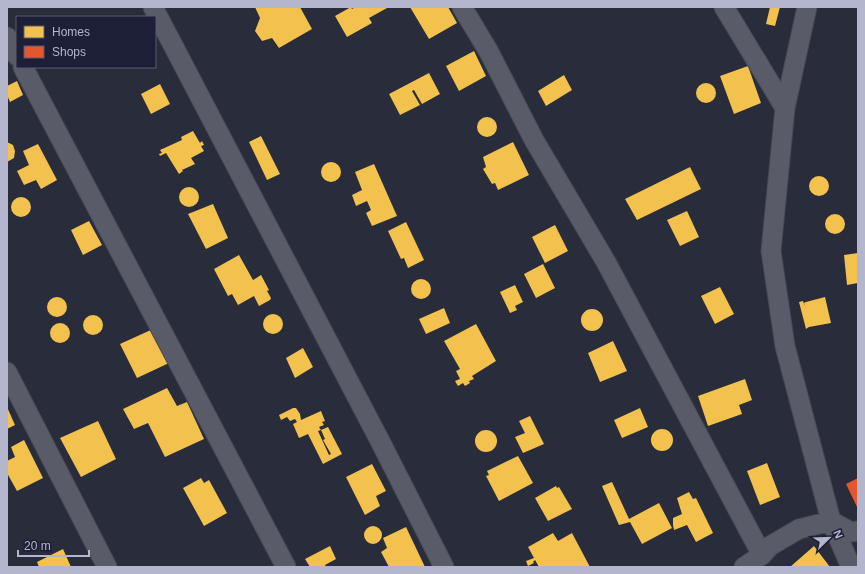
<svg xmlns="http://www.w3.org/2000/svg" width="865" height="574" font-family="Arial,sans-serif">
  <rect width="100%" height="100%" fill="#292c3a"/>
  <path fill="#f2c14e" d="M 255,7 L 300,7 L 312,29 L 279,48 L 272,38 L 262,41 L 255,31 L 260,18 Z
    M 351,7 L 352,9 L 355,7 L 386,7 L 387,8 L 369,18 L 372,23 L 347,37 L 335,16 Z
    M 410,7 L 448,7 L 457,23 L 429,39 Z
    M 770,7 L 780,7 L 775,26 L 766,24 Z
    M 474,51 L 486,76 L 459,91 L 446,66 Z
    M 748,66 L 761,103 L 734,114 L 720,76 Z
    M 429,73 L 440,94 L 422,104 L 414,90 L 412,91 L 420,105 L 400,115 L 389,94 Z
    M 564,75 L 572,90 L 546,106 L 538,91 Z
    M 17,81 L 23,95 L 10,102 L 7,95 L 7,86 Z
    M696 93a10 10 0 1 1 20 0a10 10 0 1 1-20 0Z
    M 160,84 L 170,104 L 151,114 L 141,94 Z
    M477 127a10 10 0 1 1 20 0a10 10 0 1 1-20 0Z
    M 193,131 L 200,143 L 202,141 L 204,145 L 201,146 L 204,151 L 191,158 L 195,164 L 182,170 L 183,171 L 179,174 L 166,153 L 160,156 L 159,154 L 162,153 L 160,150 L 182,140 L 181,137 Z
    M 261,136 L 280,174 L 267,180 L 249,142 Z
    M 7,142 L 13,145 L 15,151 L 14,158 L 7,162 Z
    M 513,142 L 529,175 L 498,190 L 495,183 L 492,184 L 483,169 L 486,167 L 483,157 Z
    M 38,144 L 57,180 L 41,189 L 36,180 L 24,185 L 17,171 L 29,165 L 23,151 Z
    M321 172a10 10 0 1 1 20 0a10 10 0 1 1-20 0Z
    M 374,164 L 397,216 L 372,226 L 366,213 L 371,210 L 367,201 L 356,206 L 352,195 L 362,190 L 355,172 Z
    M 690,167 L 701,189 L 637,220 L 625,199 Z
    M809 186a10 10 0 1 1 20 0a10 10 0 1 1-20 0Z
    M179 197a10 10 0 1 1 20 0a10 10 0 1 1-20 0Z
    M11 207a10 10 0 1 1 20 0a10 10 0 1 1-20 0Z
    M 213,204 L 228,238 L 206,249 L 188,214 Z
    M 687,211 L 699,237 L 680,246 L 667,220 Z
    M825 224a10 10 0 1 1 20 0a10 10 0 1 1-20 0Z
    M 89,221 L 102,245 L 83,255 L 71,230 Z
    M 406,222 L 424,260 L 408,268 L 404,258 L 401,259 L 388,231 Z
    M 555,225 L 568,251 L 545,263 L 532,237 Z
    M 858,253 L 858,283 L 847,285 L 844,255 Z
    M 239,255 L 253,280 L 261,275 L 269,290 L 267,291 L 271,298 L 270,300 L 259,306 L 254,296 L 238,305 L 232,294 L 228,296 L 214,269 Z
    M 543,264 L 555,288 L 536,298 L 524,274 Z
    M411 289a10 10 0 1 1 20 0a10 10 0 1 1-20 0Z
    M 515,285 L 523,302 L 515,306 L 517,310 L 510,313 L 500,292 Z
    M 720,287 L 734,314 L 715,324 L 701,296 Z
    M47 307a10 10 0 1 1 20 0a10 10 0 1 1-20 0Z
    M 825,297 L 831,323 L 809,327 L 806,329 L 799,302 L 803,301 L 806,309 L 804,303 L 806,302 Z
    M 444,308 L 450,323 L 426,334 L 419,319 Z
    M581 320a11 11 0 1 1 22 0a11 11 0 1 1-22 0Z
    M263 324a10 10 0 1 1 20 0a10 10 0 1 1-20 0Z
    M83 325a10 10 0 1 1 20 0a10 10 0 1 1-20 0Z
    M50 333a10 10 0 1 1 20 0a10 10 0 1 1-20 0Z
    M 476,324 L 496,361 L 472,376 L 474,379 L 469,381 L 470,383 L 465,386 L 463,383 L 458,386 L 455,381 L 460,379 L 456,371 L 460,369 L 444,341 Z
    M 153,329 L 169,363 L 137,378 L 120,344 Z
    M 613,341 L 627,371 L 600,382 L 588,353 Z
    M 303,348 L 313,367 L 295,378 L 286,358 Z
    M 745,379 L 752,400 L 739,405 L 742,414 L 708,426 L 698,396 Z
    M 167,388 L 177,406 L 187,402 L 204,439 L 165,457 L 148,423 L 134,429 L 123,409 Z
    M 7,407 L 15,425 L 7,429 Z
    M 293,408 L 296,408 L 300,414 L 301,420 L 321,411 L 325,421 L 322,422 L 324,425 L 319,427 L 321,430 L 318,431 L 329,455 L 331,454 L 323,440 L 325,439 L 321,430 L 328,427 L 342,454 L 323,464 L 308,434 L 299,438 L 293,424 L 297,422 L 295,419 L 290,421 L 287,417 L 281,420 L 279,415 Z
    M 640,408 L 648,427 L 622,438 L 614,420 Z
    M 530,416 L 544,444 L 523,453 L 515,437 L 525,433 L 519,421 Z
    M 98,421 L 116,459 L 81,477 L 60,438 Z
    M651 440a11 11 0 1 1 22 0a11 11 0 1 1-22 0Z
    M475 441a11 11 0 1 1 22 0a11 11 0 1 1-22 0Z
    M 24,440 L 43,478 L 17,491 L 7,473 L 7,461 L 15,457 L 11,447 Z
    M 518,456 L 533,483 L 499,501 L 486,476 L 489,475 L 487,471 Z
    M 767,463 L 780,497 L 760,505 L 747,471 Z
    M 372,464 L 386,491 L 376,496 L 380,506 L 365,515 L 346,477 Z
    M 201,478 L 204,483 L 209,480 L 227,513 L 204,526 L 183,488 Z
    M 612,482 L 629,519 L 659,503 L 672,528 L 642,544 L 630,522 L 619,525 L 602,486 Z
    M 556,486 L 557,488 L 559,487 L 572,509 L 548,521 L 535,498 Z
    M 689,492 L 693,499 L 696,498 L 713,533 L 696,542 L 687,525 L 674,530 L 673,525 L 673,518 L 682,514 L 677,498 Z
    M364 535a9 9 0 1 1 18 0a9 9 0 1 1-18 0Z
    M 406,527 L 425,567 L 389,567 L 381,552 L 387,548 L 383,538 Z
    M 553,533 L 558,541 L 572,533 L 590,567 L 539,567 L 535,560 L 533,562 L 534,563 L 528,566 L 526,561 L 534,558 L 528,547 Z
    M 330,546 L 336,559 L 325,565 L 326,567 L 310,567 L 305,559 Z
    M 814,546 L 830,567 L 790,567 Z
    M 63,549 L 71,567 L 39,567 L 37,562 Z"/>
  <path fill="#e4572e" d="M 858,478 L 858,509 L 846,484 Z"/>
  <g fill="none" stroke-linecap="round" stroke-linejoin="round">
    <defs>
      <path id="minor" d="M 153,7 L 380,441 L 444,567
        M 462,7 L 489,52 L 534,140 L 606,262 L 762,555
        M 724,7 L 785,108 L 771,251 L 785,346 L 831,521 L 851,567
        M 7,37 L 17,56
        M 23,67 L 286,567
        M 785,108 L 807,7
        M 7,372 L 107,567
        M 744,567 L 762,555 L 770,546 L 799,529 L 831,521 L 851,532 L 858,531"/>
    </defs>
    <use href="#minor" stroke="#464853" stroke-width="21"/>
    <use href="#minor" stroke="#5a5b68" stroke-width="19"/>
  </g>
  <rect width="865" height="574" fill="none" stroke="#b3b6cc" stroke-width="16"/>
  <rect x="16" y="16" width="140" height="52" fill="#1c1f36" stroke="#585b72"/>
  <rect x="24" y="26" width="20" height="12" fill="#f2c14e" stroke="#585b72"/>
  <text x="52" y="36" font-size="12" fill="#b3b6cc">Homes</text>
  <rect x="24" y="46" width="20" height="12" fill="#e4572e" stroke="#585b72"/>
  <text x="52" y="56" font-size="12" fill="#b3b6cc">Shops</text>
  <g transform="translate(829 538) rotate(67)" stroke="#1c1f36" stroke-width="3" paint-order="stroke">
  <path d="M0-3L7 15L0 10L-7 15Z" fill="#b3b6cc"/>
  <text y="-6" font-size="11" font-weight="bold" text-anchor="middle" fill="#b3b6cc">N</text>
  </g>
  <path d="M18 550v6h71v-6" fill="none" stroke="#b3b6cc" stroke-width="2"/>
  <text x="24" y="550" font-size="12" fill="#b3b6cc" stroke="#1c1f36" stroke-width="3" paint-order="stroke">20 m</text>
</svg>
